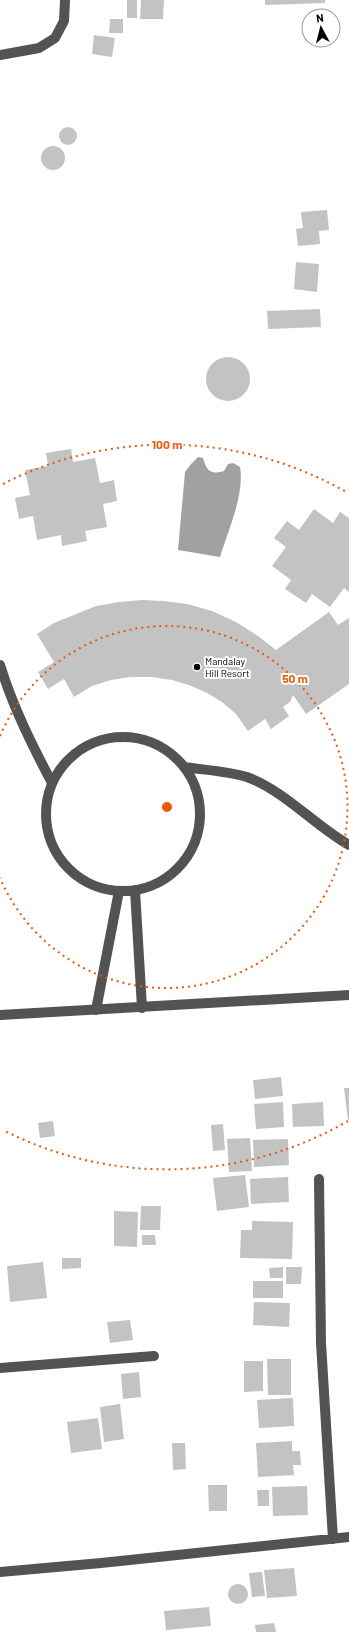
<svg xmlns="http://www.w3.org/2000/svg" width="349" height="1632" font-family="Barlow,sans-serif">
  <rect width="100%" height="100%" fill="#fff"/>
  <path fill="#a1a1a1" d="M 198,457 L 203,458 C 207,471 210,475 224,471 L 228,464 L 233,463 L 240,467 C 245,493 228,531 220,557 L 178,550 L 185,472 L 191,464 Z"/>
  <path fill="#c3c3c3" d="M 127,0 L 137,0 L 137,18 L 127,18 Z
    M 141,0 L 164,0 L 163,19 L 140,19 Z
    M 265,0 L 325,0 L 325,3 L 265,5 Z
    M 110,19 L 123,19 L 123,33 L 109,33 Z
    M 94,35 L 115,38 L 112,57 L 92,54 Z
    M59 136a9 9 0 1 1 18 0a9 9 0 1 1-18 0Z
    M41 158a12 12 0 1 1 24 0a12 12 0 1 1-24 0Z
    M 327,210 L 329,230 L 319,231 L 320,244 L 298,246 L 296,229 L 303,228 L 301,212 Z
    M 296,262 L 319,264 L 317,292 L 294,289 Z
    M 320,309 L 321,327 L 268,329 L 267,311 Z
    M206 379a22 22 0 1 1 44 0a22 22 0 1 1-44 0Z
    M 71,449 L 73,462 L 95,458 L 100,483 L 114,480 L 117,501 L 103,504 L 107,527 L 85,531 L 87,541 L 62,546 L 61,535 L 37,540 L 33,516 L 19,519 L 15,498 L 30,495 L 25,470 L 48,466 L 46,453 Z
    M 314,509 L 333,523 L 340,512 L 349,518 L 349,592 L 344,588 L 330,607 L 312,594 L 306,603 L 285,589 L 291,580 L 272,566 L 286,547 L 274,538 L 287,521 L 299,530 Z
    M 142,600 L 164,601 L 187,604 L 212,611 L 236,622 L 258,636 L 276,650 L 329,612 L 338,625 L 349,618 L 349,684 L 306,714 L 293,695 L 290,702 L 283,707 L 289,716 L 271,729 L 265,719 L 248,731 L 236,714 L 222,702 L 207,693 L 189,685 L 172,680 L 152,677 L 131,677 L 111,680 L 92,686 L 74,697 L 64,679 L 48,689 L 38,672 L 54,662 L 37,634 L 54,623 L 96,606 L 119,602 Z
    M 281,1077 L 283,1096 L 255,1099 L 253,1080 Z
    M 344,1088 L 349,1088 L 349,1120 L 348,1120 Z
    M 283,1102 L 284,1127 L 256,1129 L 254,1104 Z
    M 323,1102 L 324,1126 L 293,1127 L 292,1104 Z
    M 53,1121 L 55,1136 L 40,1138 L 38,1123 Z
    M 223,1124 L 225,1150 L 213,1151 L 211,1125 Z
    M 250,1138 L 252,1171 L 229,1172 L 227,1139 Z
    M 288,1139 L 289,1165 L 254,1167 L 253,1140 Z
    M 245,1175 L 249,1207 L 217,1211 L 213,1178 Z
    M 288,1177 L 289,1202 L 251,1204 L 250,1179 Z
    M 141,1206 L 161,1206 L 160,1230 L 140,1230 Z
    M 114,1211 L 138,1212 L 137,1247 L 114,1246 Z
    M 252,1221 L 293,1222 L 292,1259 L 240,1258 L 241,1230 L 252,1230 Z
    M 142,1235 L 155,1235 L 156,1245 L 142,1245 Z
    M 62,1258 L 81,1258 L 81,1268 L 62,1269 Z
    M 43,1262 L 47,1298 L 10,1302 L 7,1266 Z
    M 283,1267 L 283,1278 L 270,1278 L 269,1268 Z
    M 286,1267 L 302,1267 L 301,1284 L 286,1284 Z
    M 253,1281 L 283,1281 L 283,1298 L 253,1298 Z
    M 254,1302 L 290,1303 L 289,1327 L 253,1325 Z
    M 130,1320 L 133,1340 L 110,1343 L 107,1322 Z
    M 267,1359 L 291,1359 L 291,1395 L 268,1395 Z
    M 244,1361 L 263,1361 L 263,1391 L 244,1392 Z
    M 139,1372 L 141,1397 L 123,1399 L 121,1374 Z
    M 293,1398 L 294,1426 L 259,1428 L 257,1400 Z
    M 120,1404 L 124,1439 L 104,1442 L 100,1407 Z
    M 98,1418 L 102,1449 L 71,1453 L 67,1422 Z
    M 292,1441 L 292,1451 L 300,1451 L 301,1465 L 293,1465 L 294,1475 L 258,1477 L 256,1443 Z
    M 172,1443 L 185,1443 L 186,1469 L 173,1470 Z
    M 208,1485 L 227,1485 L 227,1511 L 209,1511 Z
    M 307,1486 L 308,1515 L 273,1516 L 272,1487 Z
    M 257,1490 L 269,1490 L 269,1506 L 258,1506 Z
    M 294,1568 L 297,1596 L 267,1598 L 264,1570 Z
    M 262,1572 L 265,1596 L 252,1597 L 249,1573 Z
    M228 1594a10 10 0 1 1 20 0a10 10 0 1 1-20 0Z
    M 209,1607 L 211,1626 L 166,1630 L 164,1611 Z
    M 274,1623 L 276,1632 L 256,1632 L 255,1625 Z"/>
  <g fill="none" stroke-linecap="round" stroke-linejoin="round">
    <path stroke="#535353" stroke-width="10" d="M 0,55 L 39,48 L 55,38 L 64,21 L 65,0
      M 0,665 C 13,707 32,745 52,783
      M46 814a77 77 0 1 1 154 0a77 77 0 1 1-154 0Z
      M 184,767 C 204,770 227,771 247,777 C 285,791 314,825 349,845
      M 135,890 L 142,1008
      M 96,1010 L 119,891
      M 0,1015 L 349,995
      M 319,1179 L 321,1343 L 333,1539
      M 0,1368 L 154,1356
      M 0,1572 L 101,1563 L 349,1537"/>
  </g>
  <g fill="none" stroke="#e8590c" stroke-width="2" stroke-dasharray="2 4">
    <path d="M0 736A181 181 0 1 1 0 878"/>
    <path d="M348 1121A362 362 0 0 1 3 1130M3 484A362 362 0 0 1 348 493"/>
  </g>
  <circle fill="#000" stroke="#fff" stroke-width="1.5" cx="197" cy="667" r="4"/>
  <g text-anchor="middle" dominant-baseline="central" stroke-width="4" stroke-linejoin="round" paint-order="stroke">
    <g font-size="10" fill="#000" stroke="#fff" text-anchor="start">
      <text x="205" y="661">Mandalay<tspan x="205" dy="12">Hill Resort</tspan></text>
    </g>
  </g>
  <circle cx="167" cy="807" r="6" fill="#e8590c" stroke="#fff" stroke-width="2"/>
  <g font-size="12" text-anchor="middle" font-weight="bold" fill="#e8590c" stroke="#fff" stroke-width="4" stroke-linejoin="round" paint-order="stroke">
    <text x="167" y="449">100 m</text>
    <text x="295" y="683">50 m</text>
  </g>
  <g transform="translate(321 28) rotate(353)"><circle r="19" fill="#ffffff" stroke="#999999"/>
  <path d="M0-3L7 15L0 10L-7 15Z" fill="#000000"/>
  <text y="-6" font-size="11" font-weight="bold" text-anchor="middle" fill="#000000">N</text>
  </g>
</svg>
